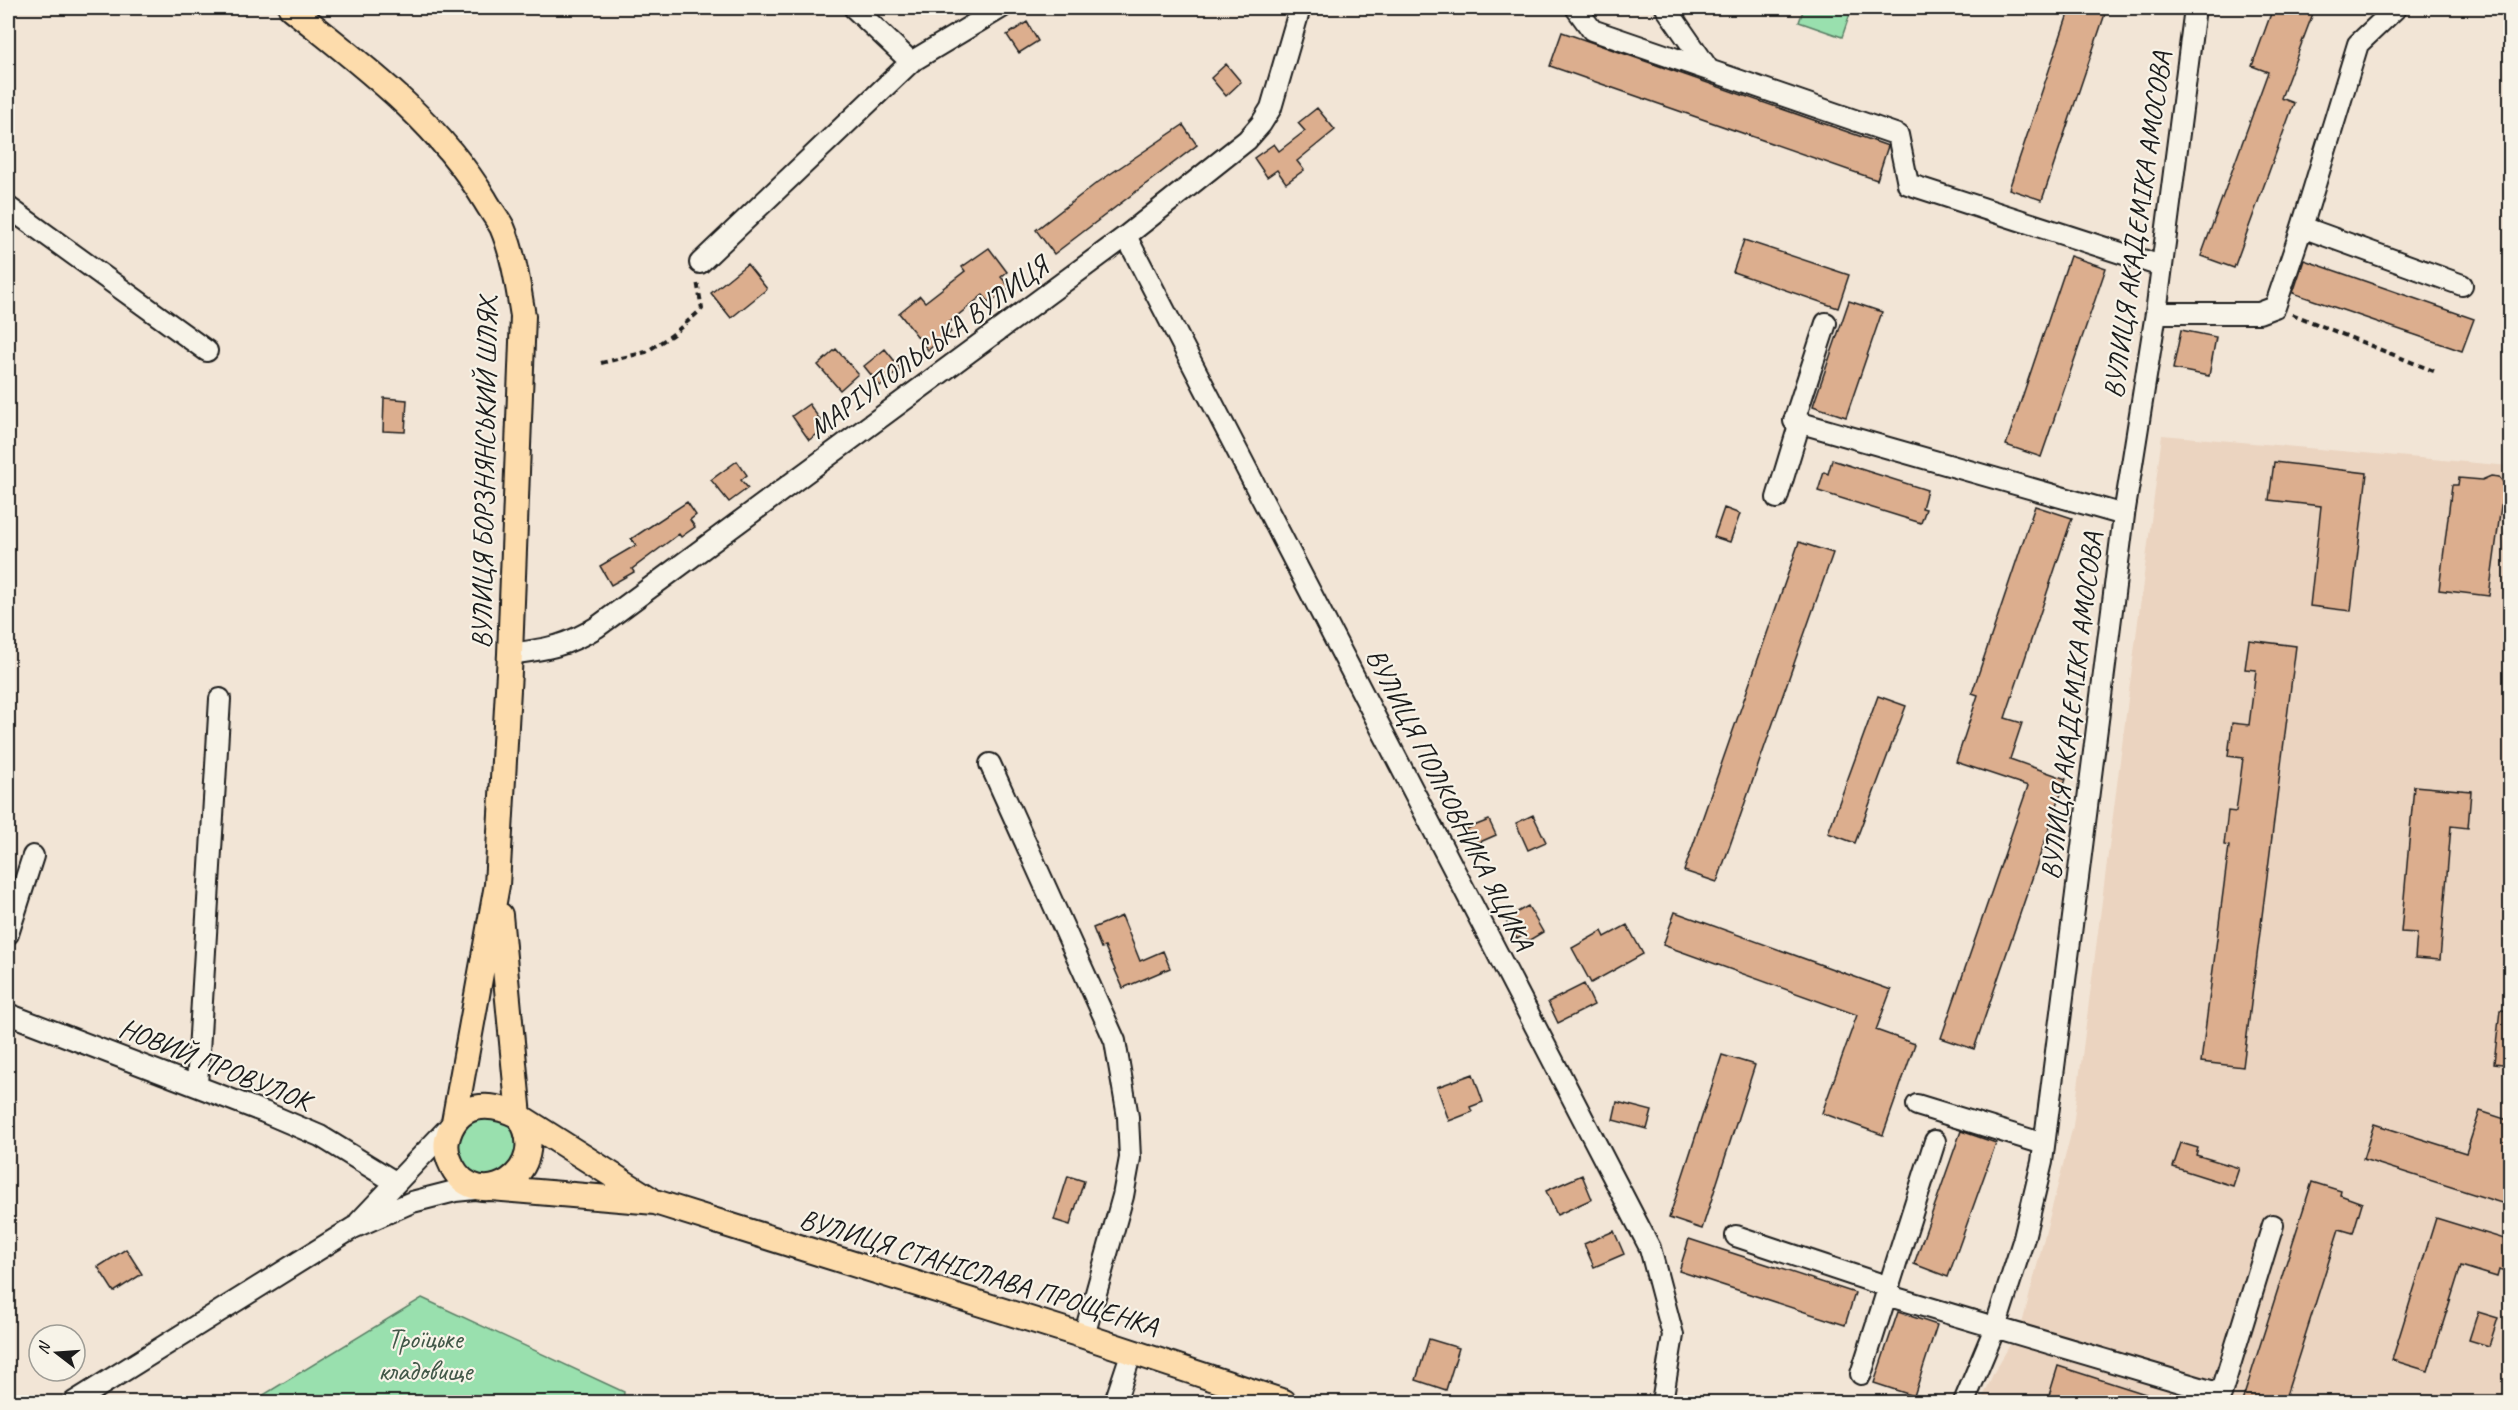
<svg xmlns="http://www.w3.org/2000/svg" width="2518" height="1410" font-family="Caveat,sans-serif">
  <rect width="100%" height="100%" fill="#f2e5d6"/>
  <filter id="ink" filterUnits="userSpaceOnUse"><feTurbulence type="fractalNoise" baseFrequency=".0167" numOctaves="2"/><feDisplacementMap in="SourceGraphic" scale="12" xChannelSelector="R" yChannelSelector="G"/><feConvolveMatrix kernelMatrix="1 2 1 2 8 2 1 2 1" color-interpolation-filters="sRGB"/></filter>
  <g filter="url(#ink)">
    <path fill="#ebd4c0" d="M 2162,435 L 2510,466 L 2510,1402 L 1981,1402 L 1993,1374 L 2022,1324 L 2073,1126 Z"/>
    <path fill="#99e0ae" stroke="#5a7e65" stroke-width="1.5" d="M 1804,8 L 1852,8 L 1842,37 L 1799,22 Z
      M458 1146a30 30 0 1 1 60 0a30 30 0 1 1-60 0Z
      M 422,1298 L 624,1392 L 623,1402 L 252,1402 Z"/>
    <path fill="#dcae8e" stroke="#1c1c1c" stroke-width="1.5" d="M 2070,8 L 2107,8 L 2042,200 L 2009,189 Z
      M 2273,8 L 2315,8 L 2281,98 L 2294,103 L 2234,268 L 2201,256 L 2268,72 L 2252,66 Z
      M 1027,22 L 1038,41 L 1019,53 L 1007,35 Z
      M 1562,32 L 1888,146 L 1877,180 L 1550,66 Z
      M 1226,64 L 1241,82 L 1226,96 L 1211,78 Z
      M 1317,108 L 1335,130 L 1297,161 L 1304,170 L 1286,183 L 1277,170 L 1267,177 L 1254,158 L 1274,144 L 1279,151 L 1305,131 L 1298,123 Z
      M 1183,125 L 1197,145 L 1054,254 L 1036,230 L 1094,185 Z
      M 1744,240 L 1849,275 L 1838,308 L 1733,272 Z
      M 989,248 L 1007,272 L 1001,277 L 1010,287 L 990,303 L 983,295 L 946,325 L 951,332 L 928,350 L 899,313 L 920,296 L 925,302 L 965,271 L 962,267 Z
      M 2070,256 L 2106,268 L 2041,457 L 2006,445 Z
      M 2304,260 L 2474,319 L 2462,351 L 2293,293 Z
      M 747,264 L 767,289 L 731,318 L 711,293 Z
      M 1849,301 L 1882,312 L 1846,417 L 1813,406 Z
      M 2181,330 L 2216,337 L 2209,376 L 2173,369 Z
      M 836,349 L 858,374 L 840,390 L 818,365 Z
      M 885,349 L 901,369 L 880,386 L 864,366 Z
      M 384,398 L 407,400 L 405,432 L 383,431 Z
      M 809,404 L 826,428 L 809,440 L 792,416 Z
      M 1832,460 L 1927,490 L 1922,508 L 1926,509 L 1921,523 L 1818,491 L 1824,472 L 1828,474 Z
      M 737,461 L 747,475 L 741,480 L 748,488 L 729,502 L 711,480 Z
      M 2274,462 L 2367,473 L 2351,611 L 2310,606 L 2321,506 L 2269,500 Z
      M 2491,476 L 2499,477 L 2504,483 L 2489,596 L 2439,590 L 2452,485 L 2458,485 L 2459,478 L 2482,480 Z
      M 687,502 L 696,515 L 690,520 L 695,527 L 681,537 L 679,534 L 632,569 L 634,572 L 611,585 L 600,566 L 636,545 L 631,539 Z
      M 2035,506 L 2072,518 L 2005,718 L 2022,723 L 2010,759 L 2066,779 L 1974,1049 L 1941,1038 L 2028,786 L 1956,762 L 1978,695 L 1972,693 Z
      M 1724,508 L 1740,514 L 1730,542 L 1714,537 Z
      M 1799,542 L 1833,553 L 1717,882 L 1684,871 Z
      M 2249,640 L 2296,646 L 2243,1067 L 2201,1062 L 2229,846 L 2224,845 L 2228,811 L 2236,812 L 2243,758 L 2228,756 L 2232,723 L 2249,725 L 2256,670 L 2245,669 Z
      M 1878,696 L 1906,706 L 1855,843 L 1828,833 Z
      M 2414,786 L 2471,791 L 2468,828 L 2451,826 L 2440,960 L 2415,958 L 2417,933 L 2401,932 Z
      M 1533,815 L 1546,842 L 1528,850 L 1516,823 Z
      M 1489,820 L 1496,835 L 1471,846 L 1464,830 Z
      M 1528,906 L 1543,932 L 1528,941 L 1524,935 L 1517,939 L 1505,919 Z
      M 1675,912 L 1891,990 L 1876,1030 L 1915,1044 L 1883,1135 L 1822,1113 L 1857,1015 L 1663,945 Z
      M 1122,916 L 1140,961 L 1163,951 L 1170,968 L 1123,988 L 1105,947 L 1101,948 L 1093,928 Z
      M 1627,925 L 1643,954 L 1591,983 L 1572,948 L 1602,931 L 1605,937 Z
      M 1584,984 L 1594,1005 L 1558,1023 L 1548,1002 Z
      M 2500,1010 L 2511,1011 L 2511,1065 L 2494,1063 Z
      M 1722,1055 L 1755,1065 L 1702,1229 L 1669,1218 Z
      M 1473,1074 L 1483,1102 L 1470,1107 L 1472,1112 L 1449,1121 L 1437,1087 Z
      M 1617,1102 L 1652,1111 L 1647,1129 L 1613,1120 Z
      M 2480,1111 L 2511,1121 L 2511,1206 L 2363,1159 L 2374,1124 L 2466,1153 Z
      M 1961,1131 L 1996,1143 L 1948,1277 L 1914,1264 Z
      M 2181,1143 L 2198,1148 L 2196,1155 L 2239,1168 L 2233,1186 L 2173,1167 Z
      M 1582,1175 L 1592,1199 L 1557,1215 L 1546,1191 Z
      M 1068,1176 L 1084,1181 L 1070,1225 L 1054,1220 Z
      M 2312,1182 L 2341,1191 L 2340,1195 L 2362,1203 L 2353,1233 L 2339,1229 L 2284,1402 L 2242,1402 Z
      M 2436,1218 L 2511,1241 L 2511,1274 L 2499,1270 L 2497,1277 L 2461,1266 L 2428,1371 L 2392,1360 Z
      M 1614,1231 L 1624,1254 L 1594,1267 L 1584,1244 Z
      M 1689,1239 L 1855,1293 L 1845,1325 L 1679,1271 Z
      M 126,1249 L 142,1274 L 114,1292 L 98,1267 Z
      M 1898,1312 L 1937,1325 L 1914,1396 L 1874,1383 Z
      M 2478,1312 L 2498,1318 L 2489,1346 L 2469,1340 Z
      M 1429,1339 L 1459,1348 L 1446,1390 L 1416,1380 Z
      M 2058,1366 L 2161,1399 L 2160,1402 L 2047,1402 Z"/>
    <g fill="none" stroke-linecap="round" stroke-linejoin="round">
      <defs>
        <path id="minor" d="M 854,8 L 911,62
          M 1576,8 L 1592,30 L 1898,135 L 1908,184 L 2161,266
          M 1666,8 L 1709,70
          M 8,207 L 207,351
          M 2302,227 L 2358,44 L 2396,8
          M 1126,236 L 1650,1248 L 1673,1335 L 1662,1402
          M 700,263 L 911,62 L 1001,8
          M 2156,313 L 2259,313 L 2275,307 L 2302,227 L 2462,285
          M 1826,323 L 1794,421 L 2124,515
          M 1777,498 L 1800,422
          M 510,654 C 546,649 565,647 597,627 L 1126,236 L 1247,140 L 1261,124 L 1271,108 L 1300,8
          M 990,764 L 1115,1041 L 1128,1117 L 1130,1158 L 1123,1196 L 1084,1336
          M 8,934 L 33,856
          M 8,1014 L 264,1112 L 320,1136 L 395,1182
          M 197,1085 L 220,699
          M 1917,1105 L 2044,1144
          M 359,1222 L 452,1124
          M 1736,1236 L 1889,1287
          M 1886,1295 L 2221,1394 L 2273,1225
          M 1861,1374 L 1935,1141
          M 74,1402 L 353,1228 L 412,1202 L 455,1191 L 485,1188
          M 1115,1402 L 1132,1351
          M 1964,1402 L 1995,1328 L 2024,1238 L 2042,1162 L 2124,515 L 2156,313 L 2195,8"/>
        <path id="major" d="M 291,8 C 362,65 437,120 485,200 C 490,209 497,218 502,227 C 514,255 518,286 523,316 L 510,654 L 497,885 L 454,1122
          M 500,915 L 519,1116 C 555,1171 478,1217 452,1166 C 448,1158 445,1149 447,1140 C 456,1101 490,1101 519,1116 L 650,1199
          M 491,1188 L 655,1202 L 1084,1336 L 1284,1402"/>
      </defs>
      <use href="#minor" stroke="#1c1c1c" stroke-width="24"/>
      <use href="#major" stroke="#1c1c1c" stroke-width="28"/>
      <path stroke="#1c1c1c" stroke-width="4" stroke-dasharray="6 4.5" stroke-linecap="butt" d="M 2292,314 L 2436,372
        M 601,363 L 646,352 L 672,335 L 702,309 L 697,281"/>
      <use href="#minor" stroke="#f7f3e8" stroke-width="20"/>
      <use href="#major" stroke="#fddcac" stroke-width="24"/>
    </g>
  </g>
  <g text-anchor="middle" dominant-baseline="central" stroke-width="4.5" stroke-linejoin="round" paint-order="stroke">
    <g font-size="28" fill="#1c1c1c" stroke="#f7f3e8">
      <text transform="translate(2137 225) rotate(-82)">ВУЛИЦЯ АКАДЕМІКА АМОСОВА</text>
      <text transform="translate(928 347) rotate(-36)">МАРІУПОЛЬСЬКА ВУЛИЦЯ</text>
      <text transform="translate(484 473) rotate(-89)">ВУЛИЦЯ БОРЗНЯНСЬКИЙ ШЛЯХ</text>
      <text transform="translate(2071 706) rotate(-83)">ВУЛИЦЯ АКАДЕМІКА АМОСОВА</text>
      <text transform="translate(1450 799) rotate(63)">ВУЛИЦЯ ПОЛКОВНИКА ЯЦИКА</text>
      <text transform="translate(215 1064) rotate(22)">НОВИЙ ПРОВУЛОК</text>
      <text transform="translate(979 1272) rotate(17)">ВУЛИЦЯ СТАНІСЛАВА ПРОЩЕНКА</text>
    </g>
    <g font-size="28" fill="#425748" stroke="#f7f3e8">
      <text x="425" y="1338">Троїцьке<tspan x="425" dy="32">кладовище</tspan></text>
    </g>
  </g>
  <rect width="2518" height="1410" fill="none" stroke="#f7f3e8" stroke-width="30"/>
  <rect x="15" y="15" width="2488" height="1380" fill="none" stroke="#1c1c1c" stroke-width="2" filter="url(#ink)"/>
  <g transform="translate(57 1353) rotate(287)"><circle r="28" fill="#f7f3e8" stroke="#9f9d96" stroke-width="1.5"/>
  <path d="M0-4.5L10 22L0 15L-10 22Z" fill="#1c1c1c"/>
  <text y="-9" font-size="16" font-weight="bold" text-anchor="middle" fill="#1c1c1c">N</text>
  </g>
</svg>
